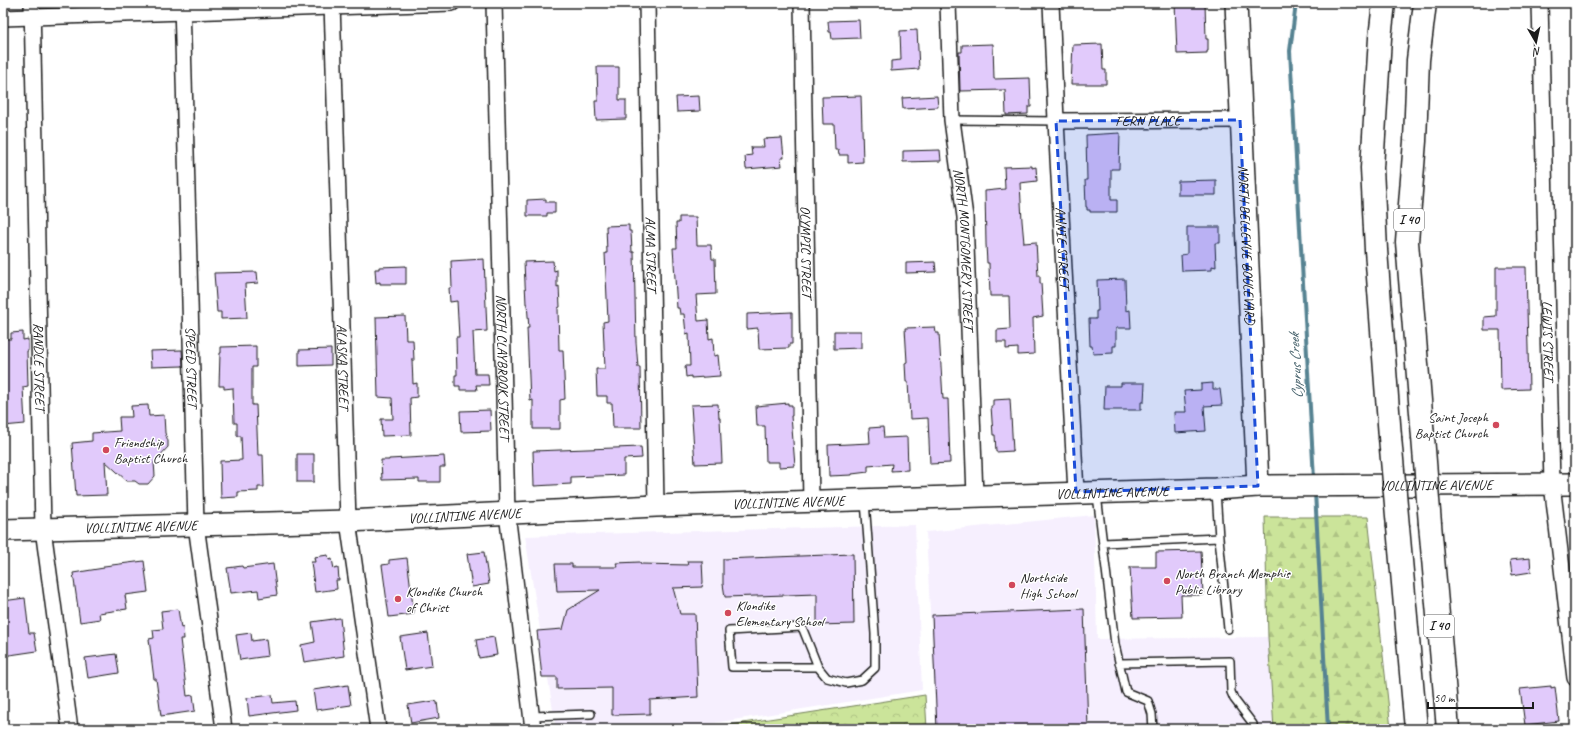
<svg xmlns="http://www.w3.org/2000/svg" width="1578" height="732" font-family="Caveat,sans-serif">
  <defs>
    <pattern id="forest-firs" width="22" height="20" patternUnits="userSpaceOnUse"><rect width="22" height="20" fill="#cbe49a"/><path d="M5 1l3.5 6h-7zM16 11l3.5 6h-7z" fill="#aec384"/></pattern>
    <pattern id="park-crowns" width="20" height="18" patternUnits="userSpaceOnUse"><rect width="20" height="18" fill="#cbe49a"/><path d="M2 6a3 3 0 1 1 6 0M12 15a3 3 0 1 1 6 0" fill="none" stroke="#aec384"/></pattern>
  </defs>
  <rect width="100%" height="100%" fill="#fff"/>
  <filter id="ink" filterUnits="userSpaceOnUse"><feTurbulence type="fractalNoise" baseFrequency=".025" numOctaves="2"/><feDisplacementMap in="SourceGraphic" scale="8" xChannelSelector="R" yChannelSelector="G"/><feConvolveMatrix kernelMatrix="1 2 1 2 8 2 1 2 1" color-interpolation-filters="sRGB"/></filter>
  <g filter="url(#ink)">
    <path fill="#f6effe" d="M 1094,515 L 1097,639 L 1268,637 L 1274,729 L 936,729 L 926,532 Z
      M 915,525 L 922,690 L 676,729 L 556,729 L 525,536 Z"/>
    <path fill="url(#forest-firs)" stroke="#74805b" d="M 1265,517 L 1368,517 L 1391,729 L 1274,729 L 1268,637 Z"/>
    <path fill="url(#park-crowns)" stroke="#74805b" d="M 925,695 L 927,729 L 704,729 Z"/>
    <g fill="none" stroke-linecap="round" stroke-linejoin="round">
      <path stroke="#578392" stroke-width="4" d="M 1296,3 L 1290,51 L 1314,479
        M 1315,492 L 1328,729"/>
    </g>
    <path fill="#e1cafb" stroke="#1c1c1c" d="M 1175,3 L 1205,3 L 1206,39 L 1208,39 L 1208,51 L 1207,51 L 1207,53 L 1177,54 Z
      M 859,20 L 860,38 L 832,39 L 831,32 L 829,32 L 828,21 Z
      M 917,30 L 919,69 L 891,71 L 891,61 L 901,60 L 900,31 Z
      M 993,44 L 994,79 L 1030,78 L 1031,107 L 1028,107 L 1028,114 L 1006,115 L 1005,90 L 960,91 L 959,52 L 962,52 L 962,45 Z
      M 1102,44 L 1103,70 L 1106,70 L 1106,84 L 1071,84 L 1073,45 Z
      M 597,67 L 619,67 L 619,100 L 626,100 L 626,119 L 596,120 L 595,101 L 598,101 Z
      M 699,96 L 700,111 L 677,112 L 676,97 Z
      M 861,96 L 863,162 L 848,163 L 848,155 L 839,155 L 838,150 L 835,150 L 834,124 L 823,124 L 822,97 Z
      M 937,96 L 938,107 L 903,109 L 902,98 Z
      M 1120,133 L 1119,169 L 1111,169 L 1111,200 L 1117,200 L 1117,212 L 1090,212 L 1090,210 L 1087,210 L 1087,207 L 1086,207 L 1085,180 L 1087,180 L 1086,135 Z
      M 782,138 L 784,158 L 781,158 L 782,166 L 746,169 L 745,156 L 752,155 L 751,147 L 764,147 L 763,139 Z
      M 940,150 L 941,161 L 903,162 L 903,151 Z
      M 1032,166 L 1032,168 L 1036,167 L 1037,181 L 1020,183 L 1022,221 L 1024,243 L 1036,242 L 1038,276 L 1040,276 L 1040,283 L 1041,283 L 1043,316 L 1033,318 L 1034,354 L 1018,355 L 1018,348 L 1006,349 L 1006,342 L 997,342 L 997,330 L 1010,329 L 1009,296 L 990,296 L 989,263 L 987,263 L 986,244 L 985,191 L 1005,189 L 1004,167 Z
      M 1216,180 L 1216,195 L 1178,195 L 1178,181 Z
      M 546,199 L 546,202 L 555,202 L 555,213 L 547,213 L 547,216 L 527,216 L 527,200 Z
      M 679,217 L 696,217 L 697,245 L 711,245 L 712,259 L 715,259 L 716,294 L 696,295 L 698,321 L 708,320 L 709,339 L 713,338 L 714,356 L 718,355 L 720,376 L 691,378 L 691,376 L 686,377 L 685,366 L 690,366 L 689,333 L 686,334 L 684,314 L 680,314 L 679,308 L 677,308 L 673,248 L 677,248 L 676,223 L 679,223 Z
      M 629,225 L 629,231 L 631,231 L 632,252 L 634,252 L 636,342 L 638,367 L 640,367 L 641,428 L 613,428 L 612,403 L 607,403 L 607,396 L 597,396 L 596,369 L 605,369 L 603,322 L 608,321 L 605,253 L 607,253 L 606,226 Z
      M 1187,227 L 1220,227 L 1220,243 L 1215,243 L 1216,267 L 1212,266 L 1212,270 L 1182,271 L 1181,255 L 1187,254 Z
      M 484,259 L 487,331 L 473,332 L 475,374 L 488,374 L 489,385 L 476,385 L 477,390 L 460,390 L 460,386 L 455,386 L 455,375 L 457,375 L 456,337 L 459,337 L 457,301 L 450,302 L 449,288 L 452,288 L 451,261 Z
      M 553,261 L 554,271 L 557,270 L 557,287 L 559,286 L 560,307 L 558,308 L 559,350 L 563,350 L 565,399 L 560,400 L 560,429 L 533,429 L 533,400 L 530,401 L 527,328 L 529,328 L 527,304 L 526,304 L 524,262 Z
      M 935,262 L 936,272 L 906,273 L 906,263 Z
      M 406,266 L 406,284 L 380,284 L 380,282 L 376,283 L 375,269 L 379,269 L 379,267 Z
      M 1496,267 L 1526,267 L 1529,389 L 1501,390 L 1500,330 L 1484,330 L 1484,317 L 1496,316 Z
      M 257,272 L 258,283 L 245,284 L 247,318 L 221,319 L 221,312 L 217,312 L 214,273 Z
      M 1125,279 L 1126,311 L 1130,310 L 1131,328 L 1116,328 L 1116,346 L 1113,346 L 1113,353 L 1093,354 L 1092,346 L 1090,346 L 1089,319 L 1096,319 L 1096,311 L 1098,311 L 1097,280 Z
      M 792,312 L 792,344 L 789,344 L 789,348 L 759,349 L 758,328 L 747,329 L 747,314 Z
      M 405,316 L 406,340 L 413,340 L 414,360 L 412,360 L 413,384 L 417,383 L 417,397 L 410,398 L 411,435 L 382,436 L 381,419 L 393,419 L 392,398 L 378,397 L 376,317 Z
      M 935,327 L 936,333 L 939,333 L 943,399 L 948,399 L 950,463 L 930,464 L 928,418 L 910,419 L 908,382 L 906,382 L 905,363 L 907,362 L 905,328 Z
      M 834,331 L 861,331 L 861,348 L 834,349 Z
      M 23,332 L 23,340 L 28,339 L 28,351 L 27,351 L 28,386 L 23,387 L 25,424 L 3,426 L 3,339 L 11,339 L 11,333 Z
      M 256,346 L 256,367 L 252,367 L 252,405 L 256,405 L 258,455 L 263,455 L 264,487 L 258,487 L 258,491 L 238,492 L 238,497 L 221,498 L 220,461 L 242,460 L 241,436 L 237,436 L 237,423 L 234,423 L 233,388 L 224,389 L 224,386 L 219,386 L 220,353 L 221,353 L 221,347 Z
      M 331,349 L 331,365 L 299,366 L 299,350 Z
      M 182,350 L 183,366 L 151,367 L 150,351 Z
      M 1121,383 L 1145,383 L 1144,402 L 1141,402 L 1141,410 L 1104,410 L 1105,386 L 1121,386 Z
      M 1213,383 L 1213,389 L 1220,389 L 1222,405 L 1204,406 L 1206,431 L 1175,433 L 1174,412 L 1186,412 L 1184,391 L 1201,390 L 1201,384 Z
      M 1010,399 L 1013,451 L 996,452 L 995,435 L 993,435 L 991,406 L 993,406 L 993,400 Z
      M 788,403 L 788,405 L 792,405 L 792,416 L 791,416 L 795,466 L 779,467 L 779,462 L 766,462 L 765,426 L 757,426 L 756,406 Z
      M 718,404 L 719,418 L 720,418 L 722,463 L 695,464 L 691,405 Z
      M 148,405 L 149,416 L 164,415 L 165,433 L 168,441 L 168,447 L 154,462 L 155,476 L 148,484 L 139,484 L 135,481 L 127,481 L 105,461 L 107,495 L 76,496 L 72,443 L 92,441 L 92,433 L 120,431 L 119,417 L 132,417 L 131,406 Z
      M 490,410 L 491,431 L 461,432 L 460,411 Z
      M 883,427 L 884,438 L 907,437 L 908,470 L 891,471 L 892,464 L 868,466 L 868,472 L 852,474 L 852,475 L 829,476 L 828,445 L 870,443 L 869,428 Z
      M 641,447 L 642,458 L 624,459 L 624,475 L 571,477 L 571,484 L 534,486 L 533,451 Z
      M 297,454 L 314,454 L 314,482 L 297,482 Z
      M 444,456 L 445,467 L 440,467 L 440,482 L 419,482 L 419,479 L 382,480 L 381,460 L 389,460 L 389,459 Z
      M 1201,551 L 1203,595 L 1181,595 L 1182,617 L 1133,618 L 1130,567 L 1156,567 L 1156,552 Z
      M 484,552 L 489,584 L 472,587 L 467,554 Z
      M 853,554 L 854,624 L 817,625 L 817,594 L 725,597 L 723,584 L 723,559 Z
      M 328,555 L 329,560 L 332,559 L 334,569 L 338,568 L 339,580 L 336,580 L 337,589 L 315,592 L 311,562 L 315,562 L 314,557 Z
      M 407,558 L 414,614 L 389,617 L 382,565 L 389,564 L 389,560 Z
      M 1530,558 L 1531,572 L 1512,575 L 1510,560 Z
      M 144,561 L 148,592 L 125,595 L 127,609 L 99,613 L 100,619 L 80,622 L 73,573 L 104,568 L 104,566 Z
      M 687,561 L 702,561 L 703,582 L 702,587 L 673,588 L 680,614 L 695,614 L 698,697 L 650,700 L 650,714 L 612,715 L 612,688 L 557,689 L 557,677 L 542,677 L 537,631 L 563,629 L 568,610 L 600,590 L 557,591 L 555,564 L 572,564 L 572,567 L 618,567 L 616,563 L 640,562 L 641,564 L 688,565 Z
      M 273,564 L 277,595 L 259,598 L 258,590 L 231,593 L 227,568 L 242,566 L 243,568 Z
      M 25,598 L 29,633 L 34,633 L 37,651 L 3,656 L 3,601 Z
      M 178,609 L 181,628 L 183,627 L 184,639 L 180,639 L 187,696 L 193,695 L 195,711 L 161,716 L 156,679 L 154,679 L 149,639 L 154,638 L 153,630 L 163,629 L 161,611 Z
      M 1084,609 L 1088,729 L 937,729 L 932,615 Z
      M 340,618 L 344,656 L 304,662 L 301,645 L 315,642 L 312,622 Z
      M 251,633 L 252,641 L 266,639 L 268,656 L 240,660 L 236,635 Z
      M 428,633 L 432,666 L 405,670 L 400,637 Z
      M 494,637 L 497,655 L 479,658 L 476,640 Z
      M 116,654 L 119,673 L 88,678 L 85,658 Z
      M 348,685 L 351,705 L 316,710 L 313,690 Z
      M 1551,686 L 1551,688 L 1555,687 L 1559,721 L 1525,725 L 1520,689 Z
      M 272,695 L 273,703 L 295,701 L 296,710 L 249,716 L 247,698 Z
      M 434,701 L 437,702 L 439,718 L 411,723 L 408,705 Z"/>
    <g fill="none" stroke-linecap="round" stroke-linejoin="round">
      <defs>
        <path id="lane" d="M 952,120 L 1056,121
          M 1097,495 L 1115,644 L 1126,692 L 1148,701 L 1152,714 L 1153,729
          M 1219,538 L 1228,629
          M 1103,543 L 1219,538 L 1216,491
          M 1119,663 L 1230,661 L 1231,692 L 1234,699 L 1253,724 L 1253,729
          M 818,667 L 802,627 L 729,631 L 732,667 L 818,667 L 827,678 L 846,683 L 862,680 L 875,668 L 875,634 L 865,501
          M 531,716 L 591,714"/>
        <g id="street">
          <path id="s1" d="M 32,3 L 43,529 L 70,729"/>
          <path id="s2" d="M 182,3 L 196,525 L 224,729"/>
          <path id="s3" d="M 332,3 L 348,521 L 378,729"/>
          <path id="s4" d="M 494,3 L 507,513 L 533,729"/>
          <path id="s5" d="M 647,3 L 656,506"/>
          <path id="s6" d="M 802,3 L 811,501"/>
          <path id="s7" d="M 948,3 L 952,120 L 965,217 L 975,496"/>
          <path id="s8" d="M 1051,3 L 1056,121 L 1076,492"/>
          <path id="s9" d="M 1540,3 L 1552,484 L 1575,678"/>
          <path d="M 3,18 L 452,3"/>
          <path id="s10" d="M 1056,121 L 1240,120"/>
        </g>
        <g id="secondary">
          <path id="s11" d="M 1236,3 L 1258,486"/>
          <path id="s12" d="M 3,530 L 348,521 L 656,506 L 1215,489 L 1258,486 L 1575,484"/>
        </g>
        <path id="highway" d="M 1384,3 L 1380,38 L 1372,168 L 1376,250 L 1390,437
          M 1423,437 L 1407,242 L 1415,141 L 1418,60 L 1425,3
          M 1430,524 L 1448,729
          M 1398,527 L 1416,729"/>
      </defs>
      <use href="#lane" stroke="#1c1c1c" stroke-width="10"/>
      <use href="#street" stroke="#1c1c1c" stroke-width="18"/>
      <use href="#secondary" stroke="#1c1c1c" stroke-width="24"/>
      <use href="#highway" stroke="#1c1c1c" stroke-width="25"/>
      <use href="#lane" stroke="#fff" stroke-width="7"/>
      <use href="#street" stroke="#fff" stroke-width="15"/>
      <use href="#secondary" stroke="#fff" stroke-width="21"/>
      <use href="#highway" stroke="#fff" stroke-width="22"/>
      <defs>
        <path id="highway-bridge" d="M 1390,437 L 1398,527
          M 1423,437 L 1430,524"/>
      </defs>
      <use href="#highway-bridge" stroke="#1c1c1c" stroke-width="25" stroke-linecap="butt"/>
      <use href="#highway-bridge" stroke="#fff" stroke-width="22"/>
    </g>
  </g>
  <path fill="#1d4ed8" fill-opacity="0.2" stroke="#1d4ed8" stroke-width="3" stroke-dasharray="8 5" stroke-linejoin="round" d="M 1240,120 L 1258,486 L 1076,492 L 1056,121 Z"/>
  <g fill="#d1495b" stroke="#fff" stroke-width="1.5">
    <circle cx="1496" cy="425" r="4"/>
    <circle cx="106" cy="450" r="4"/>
    <circle cx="1167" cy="581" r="4"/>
    <circle cx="1012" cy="585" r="4"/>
    <circle cx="398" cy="599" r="4"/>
    <circle cx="728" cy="613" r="4"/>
  </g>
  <g text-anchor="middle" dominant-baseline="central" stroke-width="3" stroke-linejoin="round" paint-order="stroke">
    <g fill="#fff" stroke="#606060" stroke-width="1">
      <rect x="1394" y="209" width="30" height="22" rx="3"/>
      <rect x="1424" y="615" width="30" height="22" rx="3"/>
    </g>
    <g font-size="13" font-weight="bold" fill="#1c1c1c">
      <text x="1409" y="220">I 40</text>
      <text x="1439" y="626">I 40</text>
    </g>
    <g font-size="14" fill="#1c1c1c" stroke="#fff">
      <text stroke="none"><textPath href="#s10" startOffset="92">FERN PLACE</textPath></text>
      <text stroke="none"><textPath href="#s11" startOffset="242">NORTH BELLEVUE BOULEVARD</textPath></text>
      <text stroke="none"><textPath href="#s8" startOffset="245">ANNIE STREET</textPath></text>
      <text stroke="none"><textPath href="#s7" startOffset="247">NORTH MONTGOMERY STREET</textPath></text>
      <text stroke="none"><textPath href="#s6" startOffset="249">OLYMPIC STREET</textPath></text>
      <text stroke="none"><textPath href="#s5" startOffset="251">ALMA STREET</textPath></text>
      <text stroke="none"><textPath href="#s9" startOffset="338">LEWIS STREET</textPath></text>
      <text stroke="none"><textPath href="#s1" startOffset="364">RANDLE STREET</textPath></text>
      <text stroke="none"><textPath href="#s2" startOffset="364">SPEED STREET</textPath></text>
      <text stroke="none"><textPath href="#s3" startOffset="364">ALASKA STREET</textPath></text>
      <text stroke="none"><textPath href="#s4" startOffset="364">NORTH CLAYBROOK STREET</textPath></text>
      <text stroke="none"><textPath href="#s12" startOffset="1434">VOLLINTINE AVENUE</textPath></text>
      <text stroke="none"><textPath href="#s12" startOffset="1110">VOLLINTINE AVENUE</textPath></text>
      <text stroke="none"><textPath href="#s12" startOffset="786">VOLLINTINE AVENUE</textPath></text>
      <text stroke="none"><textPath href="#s12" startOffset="462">VOLLINTINE AVENUE</textPath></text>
      <text stroke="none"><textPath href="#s12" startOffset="138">VOLLINTINE AVENUE</textPath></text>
    </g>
    <g font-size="14" fill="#1c1c1c" stroke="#fff" text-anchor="start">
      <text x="1488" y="417" text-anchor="end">Saint Joseph<tspan x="1488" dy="16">Baptist Church</tspan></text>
      <text x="114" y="442">Friendship<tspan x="114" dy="16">Baptist Church</tspan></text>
      <text x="1175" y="573">North Branch Memphis<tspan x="1175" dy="16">Public Library</tspan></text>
      <text x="1020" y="577">Northside<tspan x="1020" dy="16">High School</tspan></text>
      <text x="406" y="591">Klondike Church<tspan x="406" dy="16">of Christ</tspan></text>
      <text x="736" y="605">Klondike<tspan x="736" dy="16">Elementary School</tspan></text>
    </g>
    <g font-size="15" font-style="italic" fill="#44606a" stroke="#fff">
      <text transform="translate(1296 366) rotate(-93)">Cyprus Creek</text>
    </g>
  </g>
  <rect width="1578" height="732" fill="none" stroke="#fff" stroke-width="16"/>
  <rect x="8" y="8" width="1562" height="716" fill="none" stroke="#1c1c1c" stroke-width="1.5" filter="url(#ink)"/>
  <g transform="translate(1536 42) rotate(171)" stroke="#ffffff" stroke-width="3" paint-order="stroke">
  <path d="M0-3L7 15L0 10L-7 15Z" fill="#1c1c1c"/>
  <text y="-6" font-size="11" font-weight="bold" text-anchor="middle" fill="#1c1c1c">N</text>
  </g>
  <path d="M1428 702v6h105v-6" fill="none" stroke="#1c1c1c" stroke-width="2"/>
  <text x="1434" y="702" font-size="12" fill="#1c1c1c" stroke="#ffffff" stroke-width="3" paint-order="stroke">50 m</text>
</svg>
